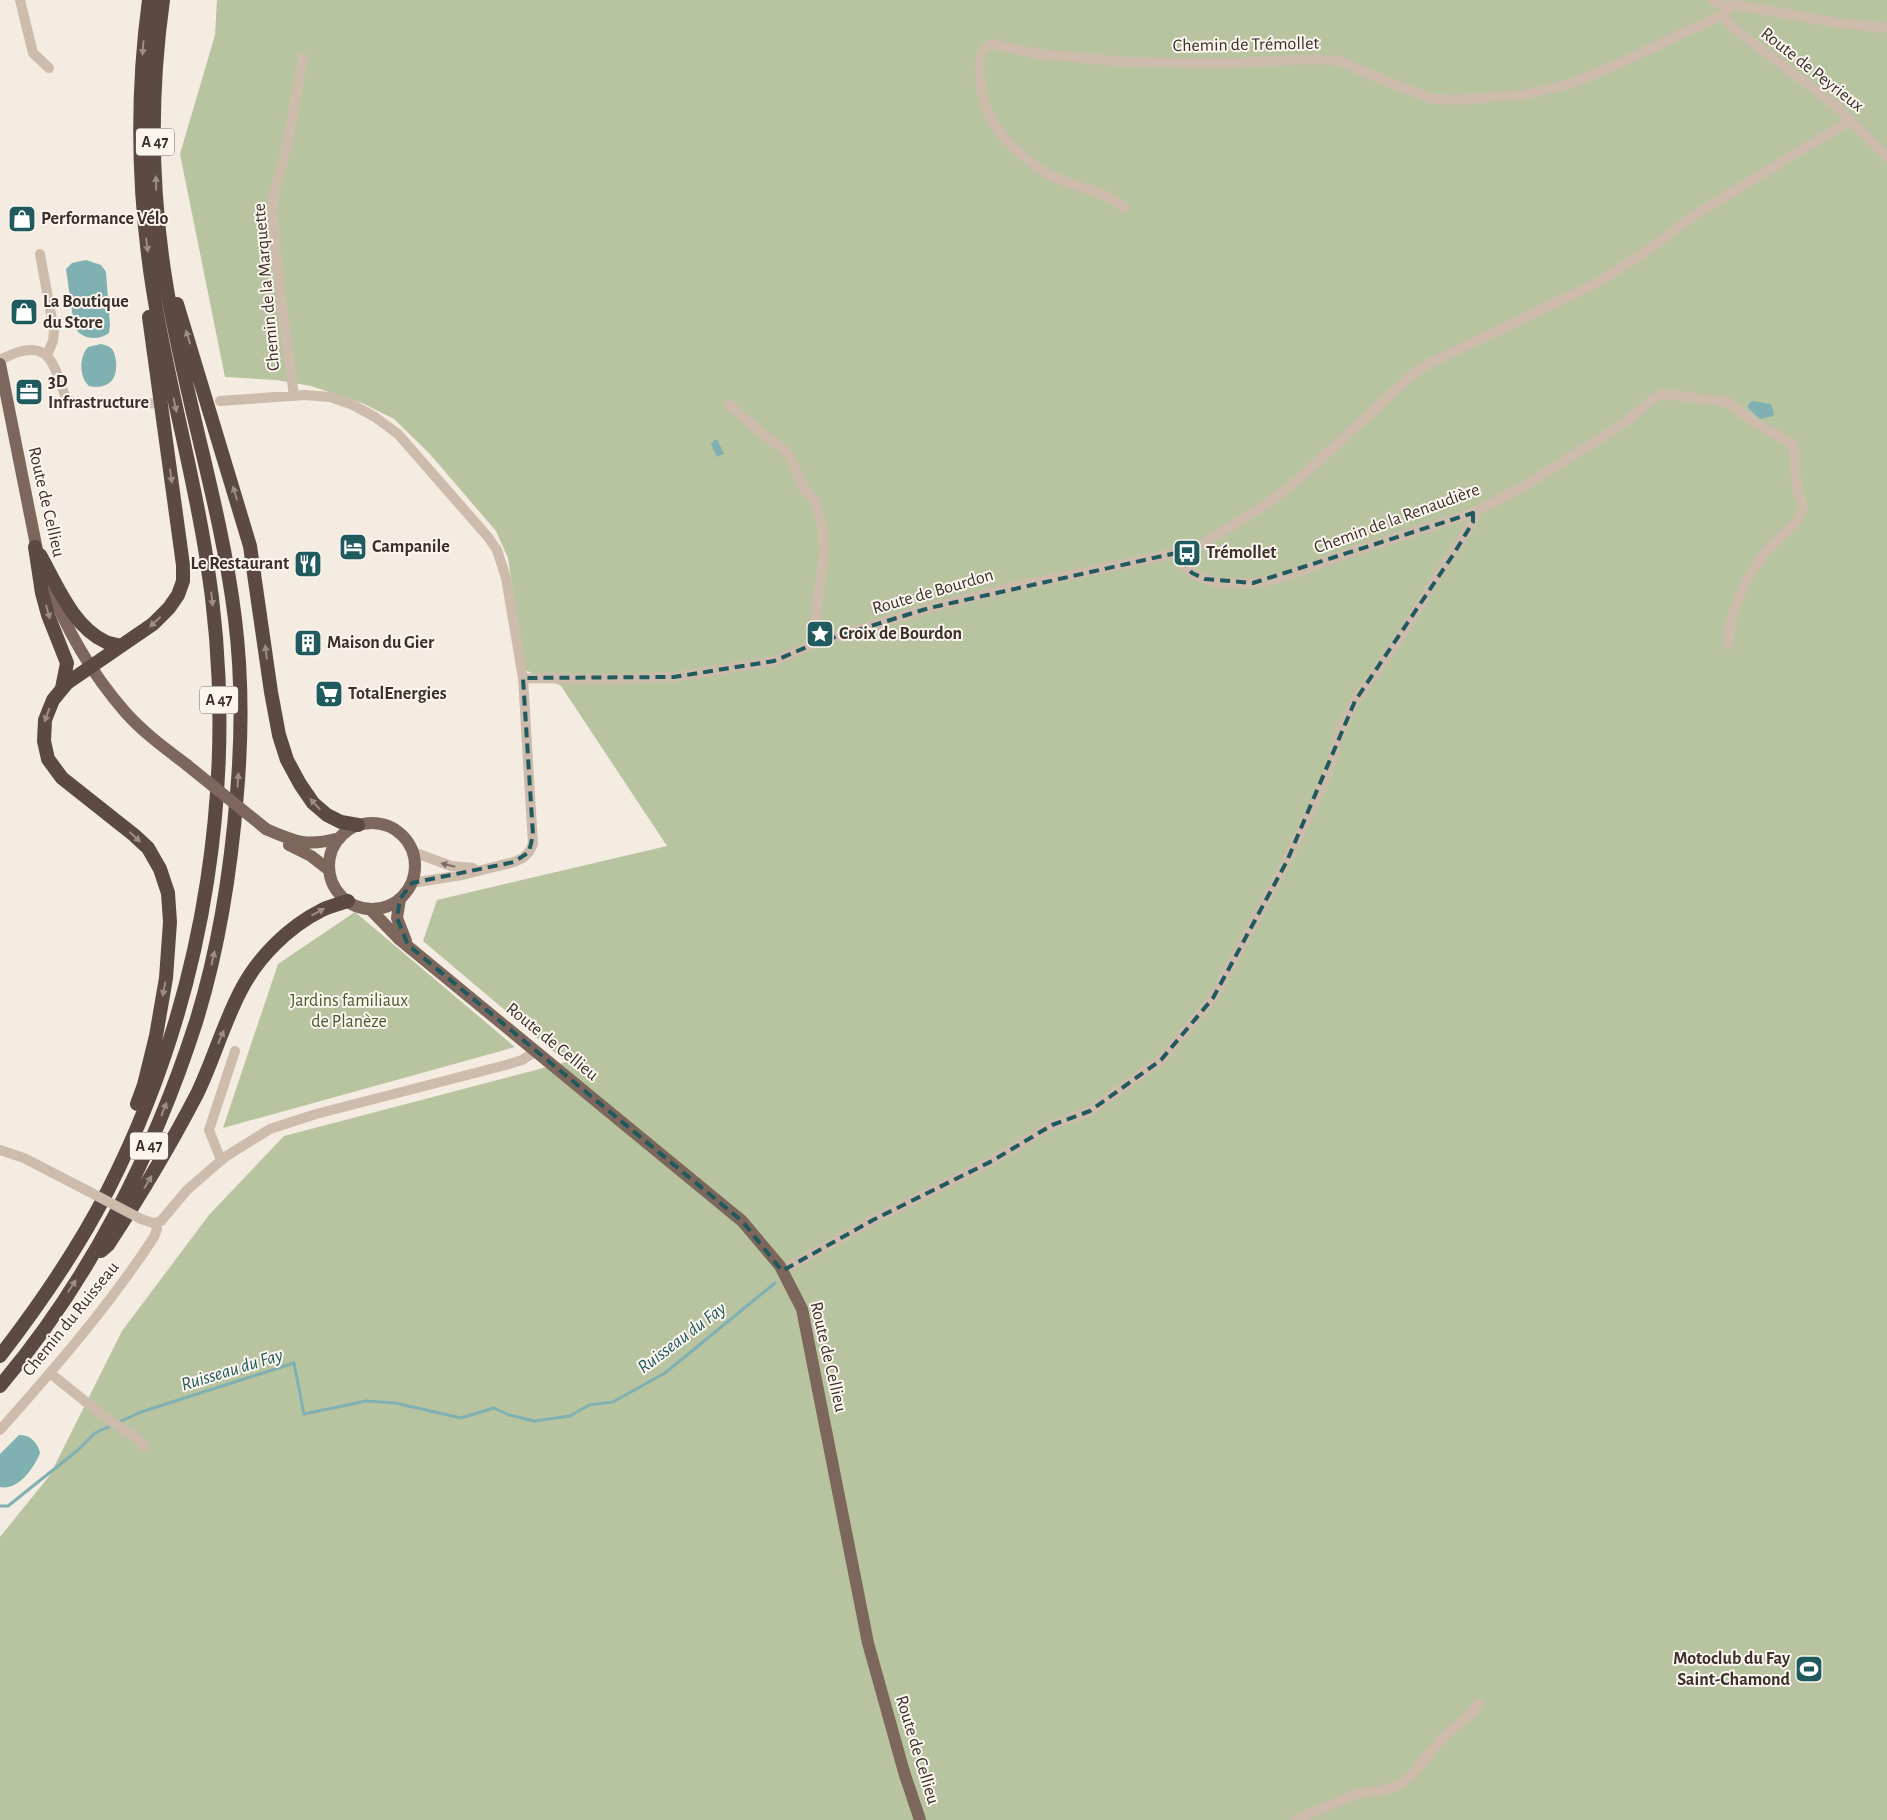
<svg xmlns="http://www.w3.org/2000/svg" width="1887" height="1820" font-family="'Alegreya Sans',sans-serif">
  <rect width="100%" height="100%" fill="#f4ebe1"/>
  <path fill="#b8c4a0" d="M 217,0 L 1887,0 L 1887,1820 L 0,1820 L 0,1537 L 50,1475 L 122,1331 L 209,1215 L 284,1136 L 566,1062 L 423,941 L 437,900 L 667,846 L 561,686 L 525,670 L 508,558 L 496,531 L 429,453 L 394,419 L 362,403 L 311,386 L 276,380 L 225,377 L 180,154 L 215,35 Z
    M 355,912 L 515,1047 L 223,1128 L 278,964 Z"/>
  <path fill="#7fb0b2" d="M 86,260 L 101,265 L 106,272 L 110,325 L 109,333 C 99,341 79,340 74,325 L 66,269 L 72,263 Z
    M 101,344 C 105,345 109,346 112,349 C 115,353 115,357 116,361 C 118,380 108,390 89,386 C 79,377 79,357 88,347 Z
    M 1752,401 L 1771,404 L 1774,413 L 1773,416 L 1760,419 L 1748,408 L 1748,405 Z
    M 715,439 L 718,441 L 724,454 L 717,457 L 711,444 Z
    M 19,1435 C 30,1434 38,1443 40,1453 C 34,1468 18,1491 0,1487 L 0,1454 Z"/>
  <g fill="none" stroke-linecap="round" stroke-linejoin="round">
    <path stroke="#7fb0b2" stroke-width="3" d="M 0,1506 L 8,1506 L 78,1450 L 95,1433 L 141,1412 L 294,1363 L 304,1414 L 366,1401 L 395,1403 L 461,1418 L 494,1408 L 509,1415 L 534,1421 L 570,1416 L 589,1405 L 613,1402 L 665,1373 L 775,1283"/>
    <path stroke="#cfc6bd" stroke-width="10" stroke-dasharray="10 5" stroke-linecap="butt" d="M 134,404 L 166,403"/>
    <path stroke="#cdbbac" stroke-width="10" d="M 20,0 L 33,53 L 49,68
      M 1713,0 L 1728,8
      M 1728,8 L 1724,14 L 1727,21 L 1735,29 L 1835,105 L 1887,157
      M 1728,8 L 1736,5 L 1839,23 L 1887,28
      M 1124,208 C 1108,192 1081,188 1061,180 C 1037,172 998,137 988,113 C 983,101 980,85 980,72 C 979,60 980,47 993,44 L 1032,53 L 1125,62 L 1227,63 L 1316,59 L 1340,61 L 1385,81 L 1432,99 L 1458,100 L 1528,94 L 1569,84 L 1616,65 L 1724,14
      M 40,254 L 54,331 L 53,341 L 47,355
      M 0,360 C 13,353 35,344 47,356 C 56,365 62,388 66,399 L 76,404 L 134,404
      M 294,396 L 281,299 L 272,210 L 274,195 L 288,141 L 303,58
      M 220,401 L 305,395 L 330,397 L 353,405 L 375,417 L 398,434 L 488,537 L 497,550 L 506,578 L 523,678 L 533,844 L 529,852 L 523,858 L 514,862 L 462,875 L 412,883
      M 729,405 L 763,434 L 782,448 L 791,459 L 804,488 L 813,499 L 819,513 L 823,532 L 824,552 L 814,630 L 816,643
      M 1176,553 L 1181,563 L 1192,573 L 1205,579 L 1221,583 L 1253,583 L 1280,578 L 1354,551 L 1473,513 L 1519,489 L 1593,443 L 1624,423 L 1654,398 L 1663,394 L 1727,402 L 1754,422 L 1794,445 C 1795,460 1795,477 1798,492 C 1799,497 1804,505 1802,510 C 1798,524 1781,535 1772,545 C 1747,572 1730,609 1728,645
      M 523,678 L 620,679 L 674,677 L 774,661 L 816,643 L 929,608 L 1004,589 L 1176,553 L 1199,546 L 1264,506 L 1299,479 L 1413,374 L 1430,363 L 1597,283 L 1648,250 L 1696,214 L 1851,120
      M 413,852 L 451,866 L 473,868
      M 0,1150 L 24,1158 L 84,1189
      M 221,1160 L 209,1130 L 235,1051
      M 141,1219 L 153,1223 L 161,1221 L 187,1190 L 225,1157 L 270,1129 L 316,1114 L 506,1065 L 522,1060 L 536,1051
      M 782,1271 L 873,1220 L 992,1161 L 1052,1125 L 1090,1111 L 1161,1060 L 1213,998 L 1287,861 L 1319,793 L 1332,761 L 1340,732 L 1355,701 L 1398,641 L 1436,578 L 1473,522 L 1475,518 L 1473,513
      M 50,1373 L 102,1415 L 138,1439 L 144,1446
      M 0,1430 C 55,1368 109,1306 154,1237 L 157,1229 L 156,1223
      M 1295,1820 L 1356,1794 L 1384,1790 L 1399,1785 L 1410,1777 L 1443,1737 L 1472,1713 L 1479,1703"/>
    <path stroke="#7d675c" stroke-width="12" d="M 0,364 L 38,555
      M 47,579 C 65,628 91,673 126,713 C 144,733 166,749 187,765
      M329 866a43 43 0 1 1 86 0a43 43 0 1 1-86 0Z
      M 266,829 C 296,842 307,847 340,838
      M 289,845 L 311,856 L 329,870
      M 400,899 L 397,918 L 406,941
      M 370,909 L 399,939 L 742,1221 L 780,1266 L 802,1309 L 868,1643 L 904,1772 L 920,1820"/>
    <path stroke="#5c4a42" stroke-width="14" d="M 177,304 L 250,546 L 271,692 L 279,735 L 287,760 L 300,784 L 313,803 L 327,815 L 341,822 L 358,825
      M 35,547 L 42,593 L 48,615 L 67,663 L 62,688
      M 40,555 C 57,585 73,627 106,642 C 111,644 117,645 121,646
      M 137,1104 L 144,1085 L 156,1036 L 166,978 L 170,922 L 168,893 L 160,869 L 148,848 L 134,835 L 62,778 L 48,759 L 44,741 L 45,720 L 53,700 L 67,683 L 153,624 L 169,608 L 178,595 L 183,581 L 183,565 L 149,317
      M 101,1251 L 108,1245 C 140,1196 170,1146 197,1094 C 213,1061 223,1025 240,992 C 257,958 288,927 322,910 C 330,906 339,904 348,901
      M 0,1356 C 40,1304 78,1249 108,1190 C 207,995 241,771 206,555 C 192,466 167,379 153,290 C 138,195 136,95 149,0
      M 0,1386 C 89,1281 154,1153 196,1022 C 219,948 231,870 237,793 C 242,735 242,676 235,619 C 221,505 184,396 166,283 C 151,191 150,93 163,0"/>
    <path stroke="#cdbbac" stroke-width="10" d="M 84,1189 L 141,1219"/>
    <path stroke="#7d675c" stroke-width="12" d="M 187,765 L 266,829"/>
  </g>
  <defs><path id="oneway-solid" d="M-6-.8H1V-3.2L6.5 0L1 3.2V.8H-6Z" transform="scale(1.25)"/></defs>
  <g fill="#9c8e87">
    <use href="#oneway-solid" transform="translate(143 48) rotate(94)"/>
    <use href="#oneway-solid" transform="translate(156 183) rotate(-92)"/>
    <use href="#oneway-solid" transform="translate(147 245) rotate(83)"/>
    <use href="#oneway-solid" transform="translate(188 337) rotate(-107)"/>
    <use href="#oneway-solid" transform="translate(175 405) rotate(78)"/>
    <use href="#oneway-solid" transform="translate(171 476) rotate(82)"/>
    <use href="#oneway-solid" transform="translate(235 493) rotate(-107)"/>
    <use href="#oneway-solid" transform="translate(212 599) rotate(83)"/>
    <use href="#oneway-solid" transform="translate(48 612) rotate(74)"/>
    <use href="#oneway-solid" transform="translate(155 622) rotate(138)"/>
    <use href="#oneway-solid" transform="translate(266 652) rotate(-97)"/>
    <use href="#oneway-solid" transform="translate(47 715) rotate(110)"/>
    <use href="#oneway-solid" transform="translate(238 780) rotate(-86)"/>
    <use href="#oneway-solid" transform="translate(315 804) rotate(-133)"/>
    <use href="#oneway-solid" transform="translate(135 837) rotate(42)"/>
    <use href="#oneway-solid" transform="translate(318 912) rotate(-29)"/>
    <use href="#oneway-solid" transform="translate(213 958) rotate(-77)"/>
    <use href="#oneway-solid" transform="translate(164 989) rotate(101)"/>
    <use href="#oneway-solid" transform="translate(221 1037) rotate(-67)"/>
    <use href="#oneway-solid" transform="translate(164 1109) rotate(-69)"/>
    <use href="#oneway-solid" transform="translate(148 1182) rotate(-59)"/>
    <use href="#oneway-solid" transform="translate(72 1286) rotate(-57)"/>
  </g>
  <use fill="#7d6f65" href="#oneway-solid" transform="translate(448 865) rotate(-166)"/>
  <path fill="none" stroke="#1f5a5e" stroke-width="4" stroke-dasharray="10 6" stroke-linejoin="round" d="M 1473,513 L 1473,522 L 1453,555 L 1355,701 L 1287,861 L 1213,998 L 1161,1060 L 1090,1111 L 1052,1125 L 992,1161 L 873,1220 L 782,1271 L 742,1221 L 408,945 L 397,918 L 400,899 L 412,883 L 514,862 L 529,852 L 533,835 L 523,678 L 674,677 L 774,661 L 816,643 L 929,608 L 1176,553 L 1192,573 L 1205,579 L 1253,583 Z"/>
  <defs>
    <symbol id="shop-square" viewBox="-11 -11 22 22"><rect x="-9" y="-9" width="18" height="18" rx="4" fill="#1f5a5e" stroke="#fbf5ee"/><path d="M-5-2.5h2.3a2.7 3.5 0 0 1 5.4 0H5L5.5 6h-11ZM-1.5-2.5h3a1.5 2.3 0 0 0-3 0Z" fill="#fff"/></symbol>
    <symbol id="office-square" viewBox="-11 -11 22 22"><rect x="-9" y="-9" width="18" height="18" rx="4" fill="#1f5a5e" stroke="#fbf5ee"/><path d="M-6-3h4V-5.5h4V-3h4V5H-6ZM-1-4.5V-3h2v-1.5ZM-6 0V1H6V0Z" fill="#fff"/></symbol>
    <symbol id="hotel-square" viewBox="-11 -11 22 22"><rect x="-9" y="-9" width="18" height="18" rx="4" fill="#1f5a5e" stroke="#fbf5ee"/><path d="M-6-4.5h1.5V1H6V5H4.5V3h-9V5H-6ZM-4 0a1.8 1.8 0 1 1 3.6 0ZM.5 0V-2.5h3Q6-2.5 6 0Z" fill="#fff"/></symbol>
    <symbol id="bus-square" viewBox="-11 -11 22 22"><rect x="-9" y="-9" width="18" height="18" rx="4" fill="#1f5a5e" stroke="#fbf5ee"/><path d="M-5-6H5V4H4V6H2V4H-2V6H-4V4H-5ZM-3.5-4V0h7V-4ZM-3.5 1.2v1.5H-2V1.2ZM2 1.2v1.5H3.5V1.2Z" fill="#fff"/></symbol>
    <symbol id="restaurant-square" viewBox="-11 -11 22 22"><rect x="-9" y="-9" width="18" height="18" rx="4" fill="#1f5a5e" stroke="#fbf5ee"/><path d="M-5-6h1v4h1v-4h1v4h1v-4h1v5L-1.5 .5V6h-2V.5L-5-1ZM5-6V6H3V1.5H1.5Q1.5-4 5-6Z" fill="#fff"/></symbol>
    <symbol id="sight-square" viewBox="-11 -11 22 22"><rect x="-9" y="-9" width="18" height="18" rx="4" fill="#1f5a5e" stroke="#fbf5ee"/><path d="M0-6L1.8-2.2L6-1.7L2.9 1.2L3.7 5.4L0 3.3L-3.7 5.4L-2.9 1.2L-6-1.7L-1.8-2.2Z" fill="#fff"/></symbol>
    <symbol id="building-square" viewBox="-11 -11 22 22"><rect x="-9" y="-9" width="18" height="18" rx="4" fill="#1f5a5e" stroke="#fbf5ee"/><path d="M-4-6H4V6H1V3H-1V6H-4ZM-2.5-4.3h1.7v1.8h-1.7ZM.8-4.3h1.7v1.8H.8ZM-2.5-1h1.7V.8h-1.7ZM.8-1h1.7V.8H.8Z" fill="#fff"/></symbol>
    <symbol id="supermarket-square" viewBox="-11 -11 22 22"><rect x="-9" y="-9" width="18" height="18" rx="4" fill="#1f5a5e" stroke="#fbf5ee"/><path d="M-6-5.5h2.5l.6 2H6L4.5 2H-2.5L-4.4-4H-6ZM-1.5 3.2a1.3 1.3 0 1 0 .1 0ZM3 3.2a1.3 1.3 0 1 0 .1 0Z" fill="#fff"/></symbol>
    <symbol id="stadium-square" viewBox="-11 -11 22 22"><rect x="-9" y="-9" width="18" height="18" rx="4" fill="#1f5a5e" stroke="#fbf5ee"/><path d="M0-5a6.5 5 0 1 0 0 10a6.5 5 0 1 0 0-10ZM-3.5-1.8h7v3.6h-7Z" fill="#fff"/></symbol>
  </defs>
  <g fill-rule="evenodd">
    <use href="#shop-square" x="6" y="203" width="32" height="32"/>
    <use href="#shop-square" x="8" y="296" width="32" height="32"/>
    <use href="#office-square" x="13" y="376" width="32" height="32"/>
    <use href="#hotel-square" x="337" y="531" width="32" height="32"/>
    <use href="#bus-square" x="1171" y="537" width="32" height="32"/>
    <use href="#restaurant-square" x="292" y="548" width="32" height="32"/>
    <use href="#sight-square" x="804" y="618" width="32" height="32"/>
    <use href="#building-square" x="292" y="627" width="32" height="32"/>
    <use href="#supermarket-square" x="313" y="678" width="32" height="32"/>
    <use href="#stadium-square" x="1793" y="1653" width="32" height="32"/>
  </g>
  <g text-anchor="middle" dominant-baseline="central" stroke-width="4" stroke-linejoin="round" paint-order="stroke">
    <g fill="#fbf5ee" stroke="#756b66" stroke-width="1">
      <rect x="136" y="128.5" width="38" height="27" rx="4"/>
      <rect x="200" y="686.5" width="38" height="27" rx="4"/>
      <rect x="130" y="1132.5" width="38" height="27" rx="4"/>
    </g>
    <g font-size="16" font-weight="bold" fill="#3b302b">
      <text x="155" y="142">A 47</text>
      <text x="219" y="700">A 47</text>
      <text x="149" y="1146">A 47</text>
    </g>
    <g font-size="18" fill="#3b302b" stroke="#fbf5ee">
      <text transform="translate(1246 45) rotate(-1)">Chemin de Trémollet</text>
      <text transform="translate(1812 70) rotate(38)">Route de Peyrieux</text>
      <text transform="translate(267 287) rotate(-95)">Chemin de la Marquette</text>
      <text transform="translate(46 502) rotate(77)">Route de Cellieu</text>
      <text transform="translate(1397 519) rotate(-20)">Chemin de la Renaudière</text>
      <text transform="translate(933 592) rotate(-16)">Route de Bourdon</text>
      <text transform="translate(552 1042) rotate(39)">Route de Cellieu</text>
      <text transform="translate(71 1319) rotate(-51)">Chemin du Ruisseau</text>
      <text transform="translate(828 1357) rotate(77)">Route de Cellieu</text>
      <text transform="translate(917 1750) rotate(73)">Route de Cellieu</text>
    </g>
    <g font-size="18" font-weight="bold" fill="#3b302b" stroke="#fbf5ee" text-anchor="start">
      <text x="41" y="219">Performance Vélo</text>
      <text x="43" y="302">La Boutique<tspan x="43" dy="21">du Store</tspan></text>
      <text x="48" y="382">3D<tspan x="48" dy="21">Infrastructure</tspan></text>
      <text x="372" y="547">Campanile</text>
      <text x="1206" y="553">Trémollet</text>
      <text x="289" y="564" text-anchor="end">Le Restaurant</text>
      <text x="839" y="634">Croix de Bourdon</text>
      <text x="327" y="643">Maison du Gier</text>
      <text x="348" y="694">TotalEnergies</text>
      <text x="1790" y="1659" text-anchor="end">Motoclub du Fay<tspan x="1790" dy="21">Saint-Chamond</tspan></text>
    </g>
    <g font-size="18" fill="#4a5a2e" stroke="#fbf5ee">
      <text x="349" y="1001">Jardins familiaux<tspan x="349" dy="21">de Planèze</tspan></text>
    </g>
    <g font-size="19" font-style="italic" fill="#1f5a5e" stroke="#fbf5ee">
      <text transform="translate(682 1338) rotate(-37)">Ruisseau du Fay</text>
      <text transform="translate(232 1370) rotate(-17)">Ruisseau du Fay</text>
    </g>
  </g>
</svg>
